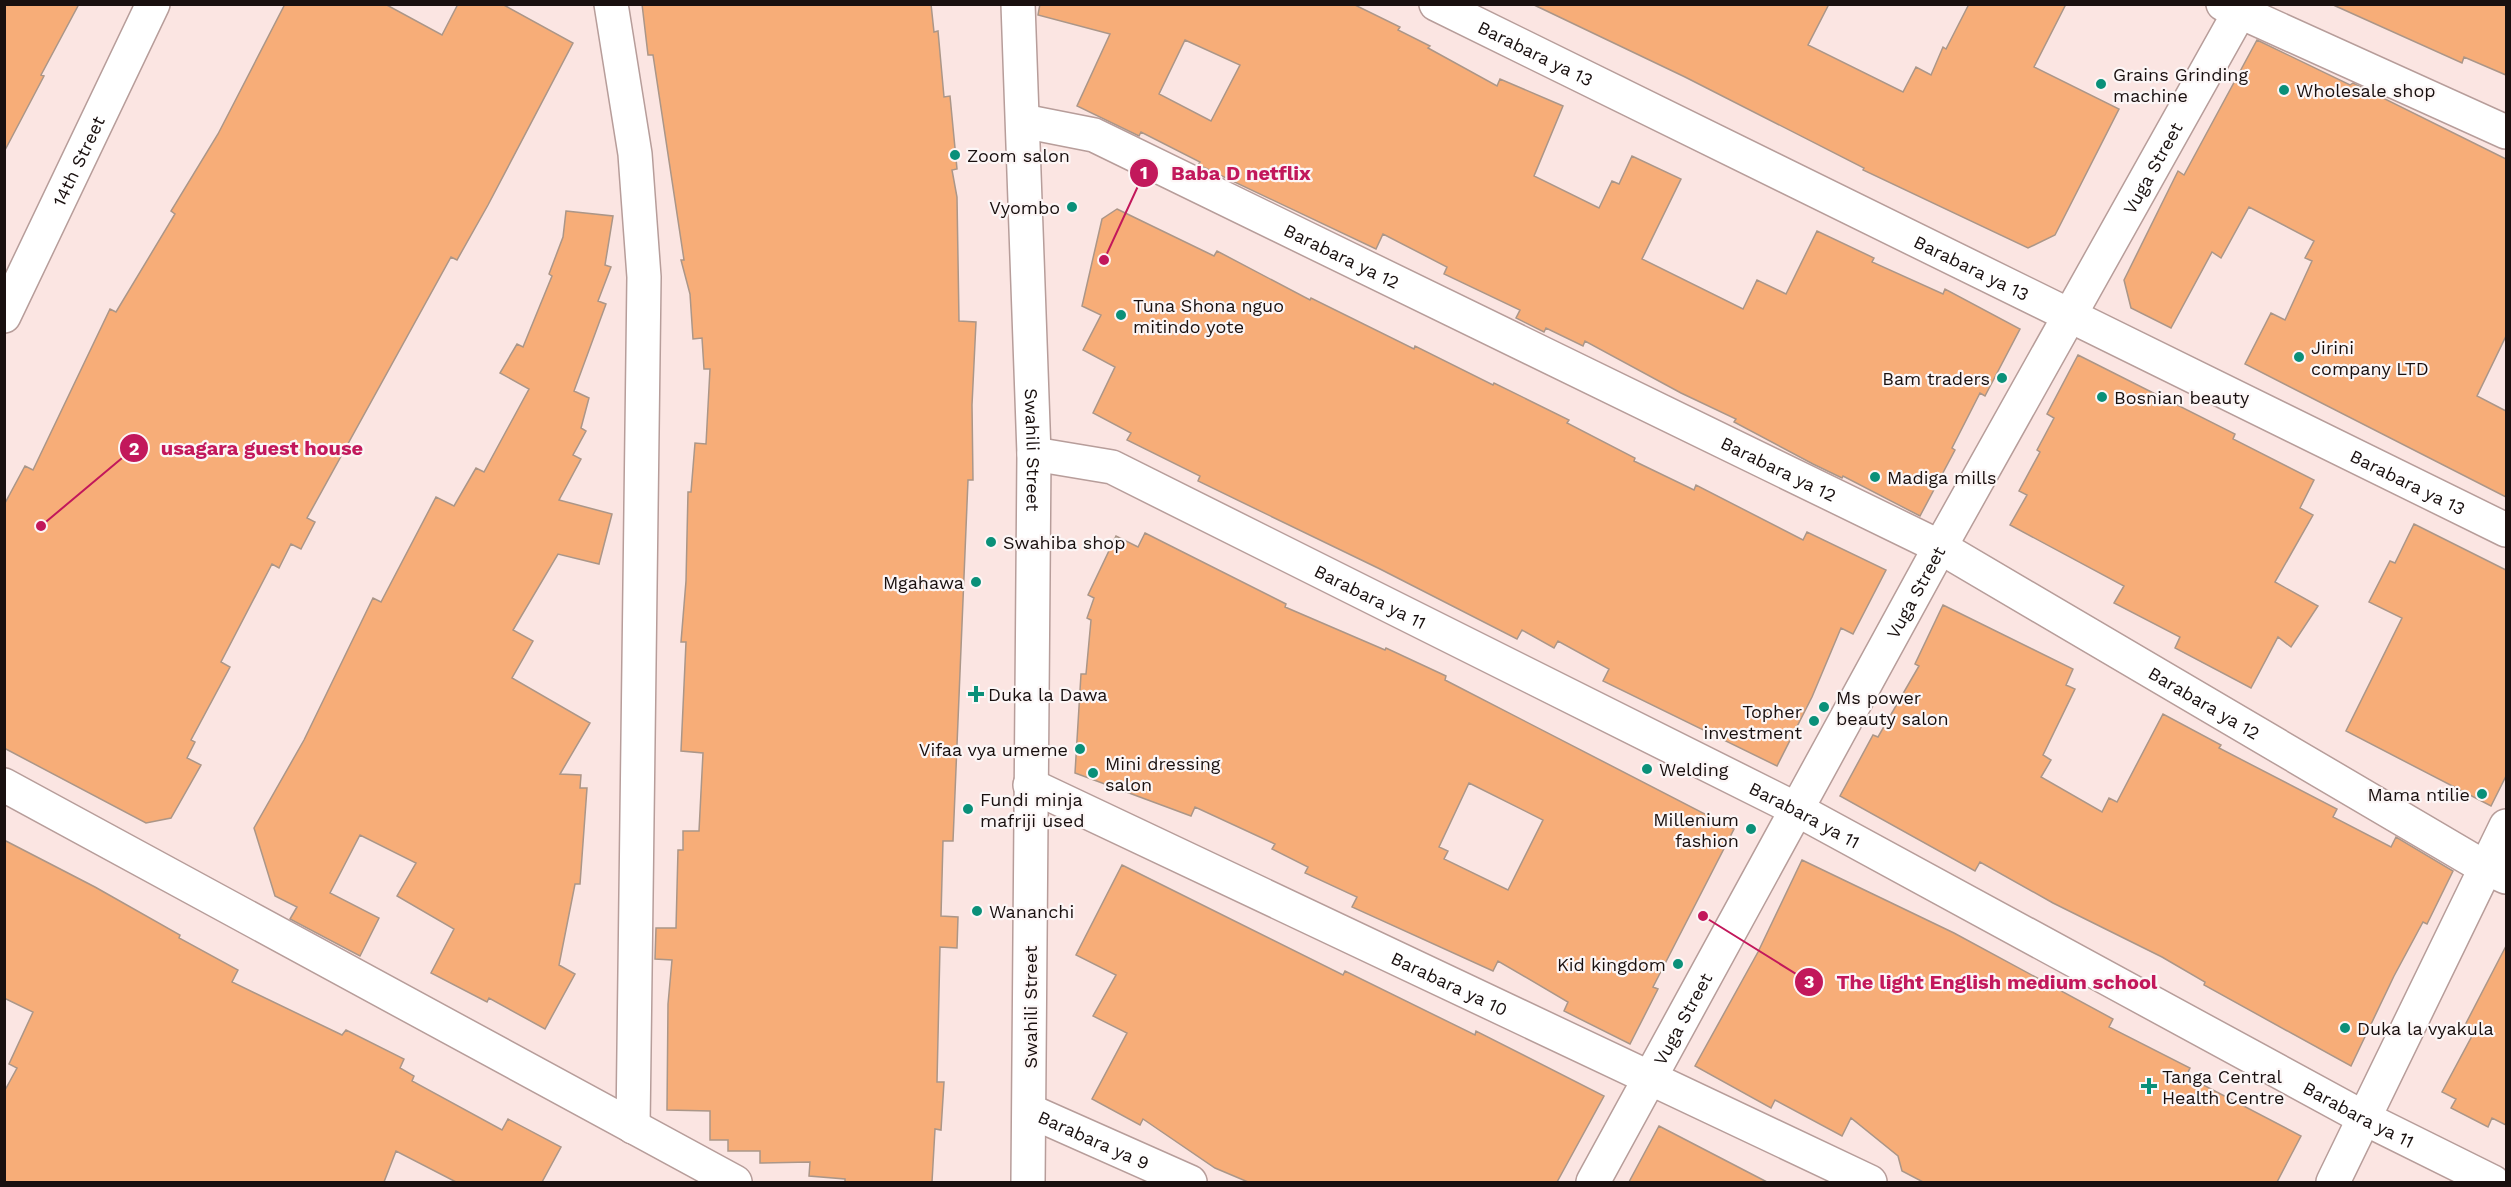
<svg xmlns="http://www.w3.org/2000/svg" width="2511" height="1187" font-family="'Work Sans',sans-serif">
  <rect width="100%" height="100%" fill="#fbe5e2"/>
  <path fill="#f7ad78" stroke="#ab9688" stroke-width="1.5" fill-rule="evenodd" d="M 4,4 L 79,4 L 41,75 L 44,76 L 4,152 Z
    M 285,4 L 385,4 L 442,35 L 458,4 L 502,4 L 573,43 L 488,205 L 457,260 L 451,257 L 307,518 L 315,522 L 301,549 L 291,544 L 279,568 L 272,564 L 221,662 L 230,667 L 191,740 L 195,742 L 187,758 L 201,765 L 171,818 L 146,823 L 4,748 L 4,505 L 25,466 L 33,470 L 110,309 L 116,312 L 175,214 L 171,211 L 218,134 Z
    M 642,4 L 931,4 L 934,32 L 938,31 L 944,97 L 950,96 L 957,169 L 952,170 L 957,197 L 959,321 L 976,322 L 972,405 L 973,480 L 968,480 L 953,841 L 943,841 L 941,916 L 958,917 L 957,948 L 940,947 L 937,1082 L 944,1082 L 941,1130 L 935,1129 L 932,1182 L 845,1182 L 845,1179 L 809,1176 L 810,1162 L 760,1163 L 760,1151 L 728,1151 L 728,1140 L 710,1140 L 710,1111 L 667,1110 L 668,1004 L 672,960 L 655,959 L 656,928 L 676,928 L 678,850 L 683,850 L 683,831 L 699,831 L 703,753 L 681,751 L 686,642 L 681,642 L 686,581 L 688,492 L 691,492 L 695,443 L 706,444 L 710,369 L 704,369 L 702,338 L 693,339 L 690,294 L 681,260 L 684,260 L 653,55 L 648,55 Z
    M 1040,4 L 1353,4 L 1400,27 L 1398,30 L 1430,46 L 1428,48 L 1497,86 L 1500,79 L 1563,106 L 1534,176 L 1599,208 L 1612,181 L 1619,184 L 1632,156 L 1681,179 L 1642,259 L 1743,309 L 1757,280 L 1786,294 L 1817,231 L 1874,258 L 1872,262 L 1943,294 L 1945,289 L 2020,329 L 1985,396 L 1980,393 L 1952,448 L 1955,450 L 1920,516 L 1843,476 L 1842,478 L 1813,464 L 1734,422 L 1736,419 L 1681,393 L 1585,341 L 1583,346 L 1546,328 L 1544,332 L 1516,318 L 1520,310 L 1444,274 L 1447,267 L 1383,234 L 1376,249 L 1203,167 L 1198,165 L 1200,162 L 1141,132 L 1139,136 L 1077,106 L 1110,34 L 1038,15 ZM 1185,40 L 1240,65 L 1211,121 L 1159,94 Z
    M 1532,4 L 1829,4 L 1808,45 L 1903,92 L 1916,67 L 1931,75 L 1943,47 L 1946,49 L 1969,4 L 2066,4 L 2034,67 L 2119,109 L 2055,235 L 2028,248 L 1863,170 L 1864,168 L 1685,77 Z
    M 2331,4 L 2506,4 L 2506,75 L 2464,57 L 2462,63 Z
    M 2257,40 L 2350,85 L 2353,83 L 2506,159 L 2506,336 L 2477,396 L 2506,411 L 2506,497 L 2245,364 L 2271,313 L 2285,320 L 2312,261 L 2305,258 L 2314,241 L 2249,207 L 2221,258 L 2212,252 L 2171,328 L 2131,308 L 2124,280 L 2178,171 L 2184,175 Z
    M 1117,209 L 1214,256 L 1217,251 L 1310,300 L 1311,298 L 1414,349 L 1415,346 L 1493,385 L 1494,383 L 1569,420 L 1567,423 L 1635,458 L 1634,461 L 1694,490 L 1696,485 L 1803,540 L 1807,532 L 1886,570 L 1853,634 L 1841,628 L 1812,697 L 1777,766 L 1603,681 L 1609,669 L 1558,641 L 1554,648 L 1522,630 L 1517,639 L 1380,569 L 1198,481 L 1200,476 L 1127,440 L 1131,433 L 1093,413 L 1115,367 L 1083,350 L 1101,315 L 1082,306 L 1102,219 Z
    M 566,211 L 613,216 L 605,265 L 611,267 L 598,301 L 606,304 L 574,391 L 589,398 L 581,428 L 586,431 L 573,455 L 581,459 L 559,500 L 612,514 L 599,564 L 558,554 L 513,630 L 533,641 L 512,678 L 590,723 L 560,774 L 581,775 L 580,788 L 587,788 L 580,884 L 575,884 L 559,965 L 575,974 L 545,1029 L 489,998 L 487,1002 L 431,973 L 454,929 L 397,896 L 416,863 L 360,835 L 330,893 L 379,918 L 360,956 L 290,919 L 297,907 L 275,896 L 254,828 L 304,740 L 373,598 L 381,602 L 436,497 L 454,506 L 476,468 L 484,472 L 529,389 L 500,373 L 517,344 L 523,347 L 552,276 L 549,274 L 563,237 Z
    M 2078,355 L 2235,434 L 2233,439 L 2314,480 L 2300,508 L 2313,515 L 2275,582 L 2318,606 L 2291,647 L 2278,637 L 2251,688 L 2175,648 L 2180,637 L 2114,603 L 2124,586 L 2010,525 L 2027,495 L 2019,491 L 2040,452 L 2037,450 L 2054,418 L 2047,414 Z
    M 2414,524 L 2506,570 L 2506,776 L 2491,806 L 2346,731 L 2402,618 L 2369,602 L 2390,561 L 2395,563 Z
    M 1145,533 L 1286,604 L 1285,607 L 1385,650 L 1386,648 L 1446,676 L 1445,680 L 1734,829 L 1653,987 L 1658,989 L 1630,1044 L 1564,1011 L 1568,1002 L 1498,961 L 1493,971 L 1352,907 L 1357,897 L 1305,873 L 1308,867 L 1272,849 L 1275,844 L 1195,807 L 1191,816 L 1075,773 L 1081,674 L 1086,674 L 1091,620 L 1087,618 L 1094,598 L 1088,595 L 1116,536 L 1138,547 ZM 1469,783 L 1543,820 L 1508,890 L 1444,859 L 1448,851 L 1439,847 Z
    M 1943,605 L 2073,669 L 2066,685 L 2075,689 L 2043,755 L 2051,760 L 2041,777 L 2102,812 L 2109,798 L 2117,802 L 2163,714 L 2221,745 L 2219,748 L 2337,809 L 2333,817 L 2391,847 L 2396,837 L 2453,871 L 2427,924 L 2423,922 L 2394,976 L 2351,1066 L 2204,985 L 2205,982 L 2162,957 L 2053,903 L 1980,862 L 1975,871 L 1840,796 L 1873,735 L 1878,737 L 1919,666 L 1915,664 Z
    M 4,840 L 95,887 L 180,935 L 179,938 L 238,970 L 232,982 L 342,1035 L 346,1030 L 404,1059 L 400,1068 L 414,1076 L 412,1081 L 502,1130 L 508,1119 L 561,1147 L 542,1182 L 456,1182 L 396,1151 L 384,1182 L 4,1182 L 4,1092 L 17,1068 L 9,1064 L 33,1012 L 4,998 Z
    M 1802,860 L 1954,933 L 2113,1019 L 2109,1027 L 2190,1068 L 2186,1076 L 2301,1136 L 2277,1182 L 1923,1182 L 1902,1171 L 1898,1156 L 1851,1118 L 1842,1136 L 1775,1100 L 1771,1108 L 1695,1066 L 1758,952 Z
    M 1122,865 L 1343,975 L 1345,971 L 1475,1035 L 1476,1031 L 1604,1096 L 1557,1182 L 1248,1182 L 1215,1168 L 1143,1119 L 1140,1125 L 1092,1099 L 1127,1033 L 1093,1016 L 1116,975 L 1076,955 Z
    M 2506,946 L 2506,1125 L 2492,1118 L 2488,1127 L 2451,1108 L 2456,1099 L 2442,1092 L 2473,1034 L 2463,1029 Z
    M 1659,1126 L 1767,1182 L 1629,1182 Z"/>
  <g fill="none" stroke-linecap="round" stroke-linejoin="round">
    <defs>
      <g id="street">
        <path d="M 611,4 L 635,154 L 644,277 L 633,1127"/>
        <path id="s1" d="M 1018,4 L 1034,454 L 1028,1182"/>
        <path id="s2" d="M 1436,4 L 2506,530"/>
        <path d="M 2223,4 L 2506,132"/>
        <path id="s3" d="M 1023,121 L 1094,135 L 1940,547 L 2484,867 L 2506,877"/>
        <path id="s4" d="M 4,316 L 153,4"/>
        <path id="s5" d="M 1034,454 L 1112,467 L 1796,809 L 2366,1119 L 2493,1182"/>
        <path d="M 4,785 L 735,1182"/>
        <path id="s6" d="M 1030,785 L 1870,1182"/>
        <path id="s7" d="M 1030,1111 L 1190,1182"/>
        <path id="s8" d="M 1593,1182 L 1940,547 L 2244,4"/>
        <path d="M 2333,1182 L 2506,826"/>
      </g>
    </defs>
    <use href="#street" stroke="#b79d9a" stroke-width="36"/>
    <use href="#street" stroke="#fff" stroke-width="33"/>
  </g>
  <g fill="#0a9079" stroke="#fcf6f6" stroke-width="2">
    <circle cx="2101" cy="84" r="6"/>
    <circle cx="2284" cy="90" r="6"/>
    <circle cx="955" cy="155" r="6"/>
    <circle cx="1072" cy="207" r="6"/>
    <circle cx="1121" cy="315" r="6"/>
    <circle cx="2299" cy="357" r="6"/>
    <circle cx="2002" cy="378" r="6"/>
    <circle cx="2102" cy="397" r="6"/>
    <circle cx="1875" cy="477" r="6"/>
    <circle cx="991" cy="542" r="6"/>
    <circle cx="976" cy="582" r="6"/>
    <path d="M973 685h6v6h6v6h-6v6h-6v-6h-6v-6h6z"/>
    <circle cx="1824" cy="707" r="6"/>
    <circle cx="1814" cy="721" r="6"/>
    <circle cx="1080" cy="749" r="6"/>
    <circle cx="1647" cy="769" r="6"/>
    <circle cx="1093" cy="773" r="6"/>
    <circle cx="2482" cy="794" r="6"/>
    <circle cx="968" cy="809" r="6"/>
    <circle cx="1751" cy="829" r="6"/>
    <circle cx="977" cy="911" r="6"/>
    <circle cx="1678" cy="964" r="6"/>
    <circle cx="2345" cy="1028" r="6"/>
    <path d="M2146 1077h6v6h6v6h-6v6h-6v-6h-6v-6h6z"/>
  </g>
  <g text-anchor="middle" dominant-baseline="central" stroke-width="4.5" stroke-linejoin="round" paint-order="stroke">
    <g font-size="18" fill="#19100f" stroke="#fcf6f6">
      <text stroke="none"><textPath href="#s2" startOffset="111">Barabara ya 13</textPath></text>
      <text stroke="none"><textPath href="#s4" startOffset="172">14th Street</textPath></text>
      <text stroke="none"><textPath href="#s8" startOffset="1158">Vuga Street</textPath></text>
      <text stroke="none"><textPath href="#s3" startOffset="348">Barabara ya 12</textPath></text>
      <text stroke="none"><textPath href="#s2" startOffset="597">Barabara ya 13</textPath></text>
      <text stroke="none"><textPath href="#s1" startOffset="446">Swahili Street</textPath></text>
      <text stroke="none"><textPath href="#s3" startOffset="834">Barabara ya 12</textPath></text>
      <text stroke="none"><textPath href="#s2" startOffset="1083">Barabara ya 13</textPath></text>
      <text stroke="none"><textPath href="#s8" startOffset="672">Vuga Street</textPath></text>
      <text stroke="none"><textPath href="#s5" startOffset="368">Barabara ya 11</textPath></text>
      <text stroke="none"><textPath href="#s3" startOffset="1320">Barabara ya 12</textPath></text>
      <text stroke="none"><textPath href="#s5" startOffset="854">Barabara ya 11</textPath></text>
      <text stroke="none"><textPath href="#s6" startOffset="464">Barabara ya 10</textPath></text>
      <text transform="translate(1030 1007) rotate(-90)">Swahili Street</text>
      <text stroke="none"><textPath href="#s8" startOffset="186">Vuga Street</textPath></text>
      <text stroke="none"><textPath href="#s5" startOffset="1484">Barabara ya 11</textPath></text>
      <text stroke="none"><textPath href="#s7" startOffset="70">Barabara ya 9</textPath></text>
    </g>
    <g font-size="18" fill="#19100f" stroke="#fcf6f6" text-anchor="start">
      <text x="2113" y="74">Grains Grinding<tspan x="2113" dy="21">machine</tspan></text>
      <text x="2296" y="90">Wholesale shop</text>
      <text x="967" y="155">Zoom salon</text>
      <text x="1060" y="207" text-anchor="end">Vyombo</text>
      <text x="1133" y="305">Tuna Shona nguo<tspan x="1133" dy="21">mitindo yote</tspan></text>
      <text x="2311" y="347">Jirini<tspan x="2311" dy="21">company LTD</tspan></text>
      <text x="1990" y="378" text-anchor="end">Bam traders</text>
      <text x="2114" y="397">Bosnian beauty</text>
      <text x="1887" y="477">Madiga mills</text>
      <text x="1003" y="542">Swahiba shop</text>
      <text x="964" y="582" text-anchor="end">Mgahawa</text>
      <text x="988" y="694">Duka la Dawa</text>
      <text x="1836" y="697">Ms power<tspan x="1836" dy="21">beauty salon</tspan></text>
      <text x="1802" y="711" text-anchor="end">Topher<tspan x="1802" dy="21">investment</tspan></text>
      <text x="1068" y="749" text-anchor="end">Vifaa vya umeme</text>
      <text x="1105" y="763">Mini dressing<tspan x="1105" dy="21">salon</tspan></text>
      <text x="1659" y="769">Welding</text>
      <text x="2470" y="794" text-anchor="end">Mama ntilie</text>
      <text x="980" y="799">Fundi minja<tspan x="980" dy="21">mafriji used</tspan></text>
      <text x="1739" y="819" text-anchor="end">Millenium<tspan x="1739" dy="21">fashion</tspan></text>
      <text x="989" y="911">Wananchi</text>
      <text x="1666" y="964" text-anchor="end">Kid kingdom</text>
      <text x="2357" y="1028">Duka la vyakula</text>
      <text x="2162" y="1076">Tanga Central<tspan x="2162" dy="21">Health Centre</tspan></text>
    </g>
  </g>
  <path fill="none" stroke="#c2185b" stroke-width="2" d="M1104 260L1144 173M41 526L134 448M1703 916L1809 982"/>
  <g fill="#c2185b" stroke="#fcf6f6" stroke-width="2">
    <circle cx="1104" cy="260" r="6"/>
    <circle cx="41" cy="526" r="6"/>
    <circle cx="1703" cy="916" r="6"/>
    <circle cx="1144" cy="173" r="15"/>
    <circle cx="134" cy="448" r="15"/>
    <circle cx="1809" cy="982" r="15"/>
  </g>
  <g font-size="18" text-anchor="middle" font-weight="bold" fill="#fff">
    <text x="1144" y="179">1</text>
    <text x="134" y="455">2</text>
    <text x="1809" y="988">3</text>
  </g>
  <g font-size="20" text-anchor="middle" font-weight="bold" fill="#c2185b" stroke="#fcf6f6" stroke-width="4.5" stroke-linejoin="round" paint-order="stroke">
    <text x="1241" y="180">Baba D netflix</text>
    <text x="262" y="455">usagara guest house</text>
    <text x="1997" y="989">The light English medium school</text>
  </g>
  <rect width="2511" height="1187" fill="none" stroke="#19100f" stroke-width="12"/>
</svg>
